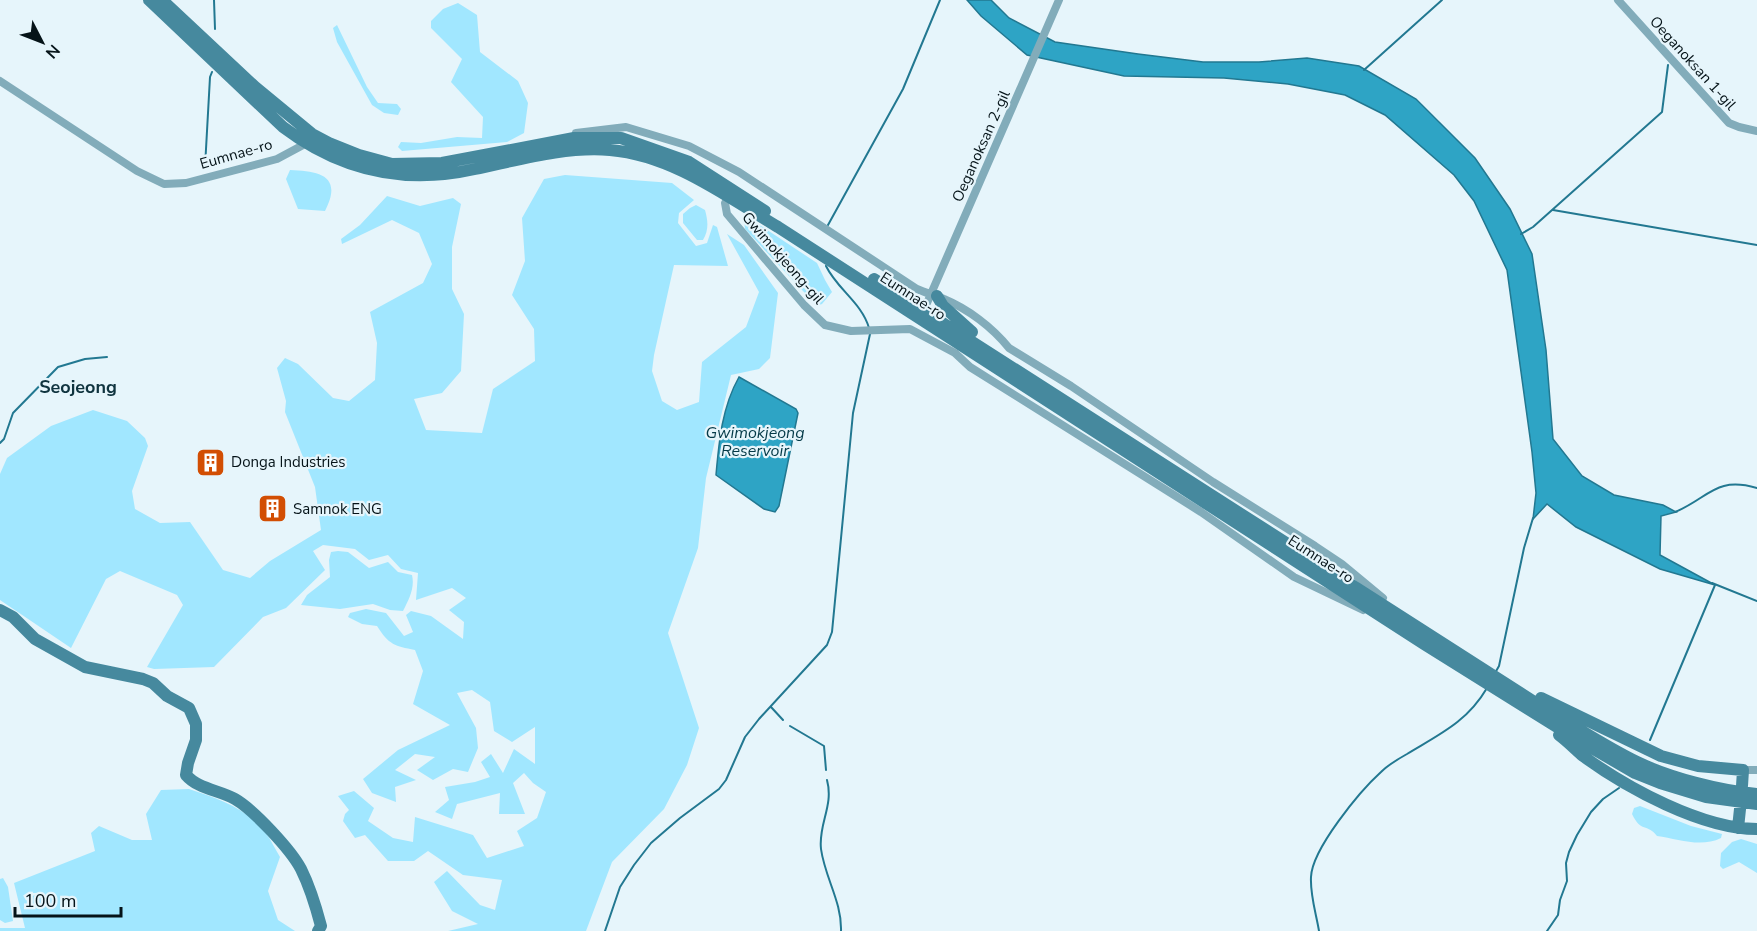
<svg xmlns="http://www.w3.org/2000/svg" width="1757" height="931" font-family="'Nunito Sans',sans-serif">
  <rect width="100%" height="100%" fill="#e6f5fb"/>
  <path fill="#a1e7ff" d="M 458,3 L 477,15 L 480,52 L 518,81 L 528,103 L 524,133 L 507,142 L 402,151 L 398,147 L 401,142 L 421,143 L 457,137 L 482,138 L 483,117 L 451,82 L 462,59 L 431,28 L 431,21 L 443,9 Z
    M 337,25 L 367,87 L 378,103 L 397,104 L 401,109 L 398,115 L 384,113 L 372,105 L 337,42 L 333,28 Z
    M 290,170 C 320,171 343,176 325,211 L 298,209 L 286,179 Z
    M 565,175 L 672,183 L 694,200 L 679,213 L 678,223 L 696,246 L 707,243 L 713,225 L 717,227 L 728,266 L 674,265 L 654,355 L 652,371 L 662,401 L 677,410 L 699,402 L 702,362 L 746,327 L 759,292 L 727,234 L 744,245 L 778,293 L 770,358 L 759,369 L 731,375 L 706,478 L 698,548 L 668,633 L 699,728 L 687,765 L 664,809 L 612,862 L 586,931 L 448,931 L 478,924 L 452,911 L 434,882 L 447,871 L 480,905 L 495,910 L 502,880 L 463,875 L 428,851 L 414,861 L 388,861 L 365,835 L 355,838 L 343,821 L 345,814 L 349,810 L 338,796 L 354,791 L 374,808 L 368,821 L 393,838 L 413,842 L 415,817 L 473,835 L 487,858 L 524,846 L 517,831 L 537,818 L 546,792 L 533,783 L 524,773 L 513,783 L 525,814 L 499,814 L 500,793 L 457,804 L 452,819 L 435,812 L 449,800 L 445,787 L 475,782 L 490,777 L 481,762 L 491,754 L 503,773 L 514,749 L 535,764 L 535,727 L 512,742 L 494,731 L 490,702 L 472,690 L 457,693 L 476,728 L 478,748 L 468,772 L 453,769 L 433,780 L 417,770 L 435,757 L 415,754 L 395,770 L 416,780 L 395,787 L 396,802 L 372,793 L 363,779 L 398,750 L 450,725 L 413,704 L 423,671 L 415,650 C 395,646 389,645 377,626 L 362,624 L 348,617 L 350,613 L 366,609 L 386,613 L 404,636 L 413,632 L 406,615 L 411,611 L 431,616 L 463,639 L 464,622 L 449,610 L 466,598 L 452,588 L 416,600 L 418,573 L 401,569 L 388,555 L 369,560 L 355,549 L 323,545 L 313,551 L 325,570 L 286,608 L 263,617 L 214,667 L 154,669 L 147,667 L 183,605 L 177,595 L 120,571 L 106,579 L 71,648 L 0,600 L 0,474 L 7,458 L 51,426 L 93,410 L 127,421 L 145,438 L 148,446 L 132,491 L 135,509 L 160,523 L 190,522 L 223,570 L 250,578 L 270,561 L 321,530 L 315,487 L 285,412 L 286,401 L 277,368 L 285,358 L 298,364 L 333,398 L 349,401 L 375,380 L 377,343 L 370,312 L 423,283 L 432,264 L 419,233 L 392,220 L 342,244 L 341,239 L 360,225 L 387,196 L 420,206 L 453,198 L 461,204 L 452,247 L 452,289 L 464,314 L 461,371 L 442,393 L 414,399 L 426,430 L 482,433 L 493,389 L 535,361 L 534,329 L 512,295 L 525,261 L 522,218 L 544,179 Z
    M 696,205 L 705,210 C 708,221 709,230 703,240 L 697,240 L 683,223 L 683,214 L 690,208 Z
    M 744,220 L 752,220 L 817,263 L 825,280 L 832,292 L 822,304 L 817,306 L 745,229 Z
    M 338,551 L 348,552 L 369,568 L 388,562 L 398,572 L 412,575 C 415,588 409,599 403,611 L 390,610 L 373,604 L 340,609 L 301,605 L 307,595 L 330,577 L 329,560 L 331,552 Z
    M 189,789 C 217,798 247,808 266,833 C 271,840 275,849 280,857 L 268,891 L 278,920 L 295,931 L 0,931 L 0,928 L 25,928 L 14,883 L 95,851 L 91,833 L 99,826 L 132,840 L 152,840 L 146,814 L 161,790 Z
    M 1640,806 L 1691,826 L 1722,834 L 1721,838 C 1701,848 1678,839 1657,836 C 1647,823 1641,833 1632,814 L 1634,808 Z
    M 1741,839 L 1757,844 L 1757,873 L 1739,862 L 1723,869 L 1720,866 L 1721,853 L 1732,842 Z
    M 3,878 L 8,887 L 13,921 L 5,923 L 0,920 L 0,879 Z"/>
  <path fill="#2ea4c5" stroke="#227891" stroke-width="1.5" d="M 967,0 L 991,0 L 1009,18 L 1055,42 L 1138,54 L 1203,62 L 1259,62 L 1307,58 L 1359,66 L 1416,99 L 1475,158 L 1510,209 L 1532,254 L 1546,350 L 1553,439 L 1582,476 L 1614,495 L 1663,505 L 1676,512 L 1661,516 L 1660,555 L 1715,585 L 1660,569 L 1576,527 L 1547,504 L 1533,519 L 1536,493 L 1532,452 L 1507,270 L 1474,201 L 1454,175 L 1385,115 L 1345,95 L 1288,84 L 1224,78 L 1124,76 L 1027,55 L 981,16 Z
    M 739,377 L 796,409 L 798,413 L 779,506 L 775,512 L 764,509 L 716,475 C 719,441 722,407 739,377 Z"/>
  <g fill="none" stroke-linecap="round" stroke-linejoin="round">
    <path stroke="#227891" stroke-width="2" d="M 214,0 L 215,29
      M 1364,70 L 1442,0
      M 205,167 L 210,77 L 212,72
      M 1553,210 L 1757,245
      M 828,225 L 903,89 L 940,0
      M 1521,234 L 1533,227 L 1662,112 L 1668,65
      M 826,266 C 837,289 862,303 869,328
      M 0,443 L 4,439 L 13,413 L 58,367 L 85,359 L 107,357
      M 1675,512 C 1709,498 1715,476 1757,488
      M 1712,583 L 1757,601
      M 1495,673 L 1499,666 L 1524,548 L 1533,518
      M 771,707 L 783,720
      M 790,726 L 824,746 L 826,770
      M 1650,740 L 1715,585
      M 827,780 C 834,806 818,824 821,849 C 825,878 842,902 841,931
      M 605,931 L 620,887 L 634,865 L 651,843 L 680,818 L 719,789 L 726,780 L 745,737 L 759,719 L 827,645 L 832,632 L 853,413 L 870,334
      M 1319,931 C 1316,913 1310,895 1311,877 C 1312,849 1360,791 1381,772 C 1388,765 1398,759 1407,754 C 1440,734 1467,722 1487,688
      M 1547,931 L 1558,915 L 1560,900 L 1567,881 L 1566,863 L 1569,852 L 1577,835 L 1591,812 L 1603,799 L 1619,788"/>
    <path stroke="#82acba" stroke-width="8" d="M 1618,0 L 1729,123 L 1739,127 L 1757,131
      M 0,81 L 137,171 L 164,184 L 186,183 L 277,159 L 305,144
      M 576,133 L 626,127 L 689,146 L 739,172 L 917,289 C 926,293 935,295 944,299 C 968,309 992,327 1009,348 L 1071,386 L 1213,482 L 1315,546 L 1342,564 L 1383,598
      M 731,193 L 725,203 L 727,214 L 804,305 L 825,325 L 851,331 L 910,329 L 955,353 L 970,367 L 1201,512 L 1294,577 L 1363,610
      M 927,303 L 1059,0
      M 1743,770 L 1757,770"/>
    <path stroke="#46899e" stroke-width="12" d="M 149,0 L 283,127 C 341,171 404,185 475,169 C 518,160 566,146 610,150 C 672,155 726,196 778,227 L 1424,644 L 1573,737 L 1635,773 L 1660,783 L 1706,797 L 1757,804
      M 162,0 L 255,87 L 312,134 L 329,143 L 359,155 L 392,164 L 442,163 L 574,138 L 621,138 L 689,162 L 765,211
      M 874,279 L 1553,714 C 1581,730 1608,748 1637,762 C 1670,778 1721,791 1757,794
      M 937,296 L 943,306 L 972,332
      M 0,610 L 13,617 L 35,639 L 85,667 L 143,679 L 153,683 L 167,696 L 189,708 L 196,724 L 196,740 L 188,763 L 186,775 C 198,789 219,790 235,799 C 254,810 291,850 301,869 C 310,887 316,907 321,926 L 318,931
      M 1541,698 L 1661,756 L 1698,766 L 1743,770 L 1742,786
      M 1559,735 C 1567,741 1575,749 1583,756 C 1627,788 1702,829 1757,829
      M 1738,828 L 1740,809"/>
  </g>
  <defs>
    <symbol id="building-square" viewBox="-11 -11 22 22"><rect x="-9" y="-9" width="18" height="18" rx="4" fill="#d24e03" stroke="#e6f5fb"/><path d="M-4-6H4V6H1V3H-1V6H-4ZM-2.5-4.3h1.7v1.8h-1.7ZM.8-4.3h1.7v1.8H.8ZM-2.5-1h1.7V.8h-1.7ZM.8-1h1.7V.8H.8Z" fill="#fff"/></symbol>
  </defs>
  <g fill-rule="evenodd">
    <use href="#building-square" x="194" y="446" width="33" height="33"/>
    <use href="#building-square" x="256" y="492" width="33" height="33"/>
  </g>
  <g text-anchor="middle" dominant-baseline="central" stroke-width="4.5" stroke-linejoin="round" paint-order="stroke">
    <g font-size="15" fill="#051318" stroke="#e6f5fb">
      <text transform="translate(1693 63) rotate(48)">Oeganoksan 1-gil</text>
      <text transform="translate(981 146) rotate(-66)">Oeganoksan 2-gil</text>
      <text transform="translate(236 154) rotate(-16)">Eumnae-ro</text>
      <text transform="translate(783 258) rotate(49)">Gwimokjeong-gil</text>
      <text transform="translate(913 296) rotate(33)">Eumnae-ro</text>
      <text transform="translate(1321 559) rotate(33)">Eumnae-ro</text>
    </g>
    <g font-size="15" fill="#051318" stroke="#e6f5fb" text-anchor="start">
      <text x="231" y="462">Donga Industries</text>
      <text x="293" y="509">Samnok ENG</text>
    </g>
    <g font-size="16" font-style="italic" fill="#053a48" stroke="#e6f5fb">
      <text x="755" y="433">Gwimokjeong<tspan x="755" dy="18">Reservoir</tspan></text>
    </g>
    <g font-size="18" font-weight="bold" fill="#10343f" stroke="#e6f5fb">
      <text x="78" y="387">Seojeong</text>
    </g>
  </g>
  <g transform="translate(42 42) rotate(132)" stroke="#e6f5fb" stroke-width="4.5" paint-order="stroke">
  <path d="M0-4.5L10 22L0 15L-10 22Z" fill="#051318"/>
  <text y="-9" font-size="16" font-weight="bold" text-anchor="middle" fill="#051318">N</text>
  </g>
  <path d="M15 907v9h106v-9" fill="none" stroke="#051318" stroke-width="3"/>
  <text x="24" y="907" font-size="18" fill="#051318" stroke="#e6f5fb" stroke-width="4.5" paint-order="stroke">100 m</text>
</svg>
